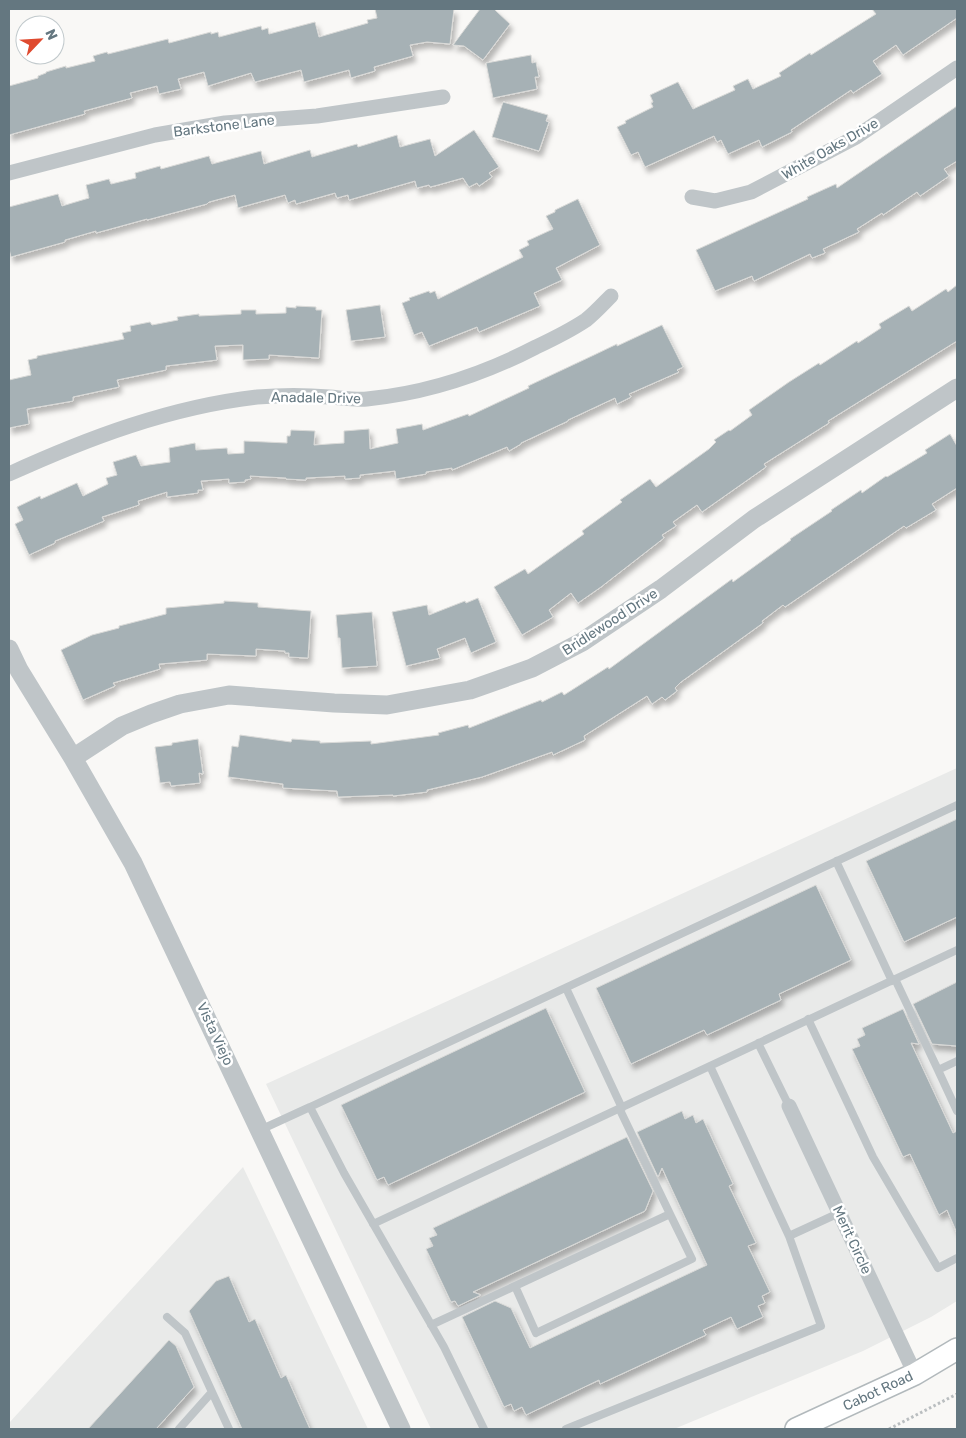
<svg xmlns="http://www.w3.org/2000/svg" width="966" height="1438" font-family="Rubik,sans-serif">
  <defs>
    <filter id="shadow"><feDropShadow dx="3" dy="5.5" stdDeviation="2.5" flood-color="#0004"/></filter>
  </defs>
  <rect width="100%" height="100%" fill="#f9f8f6"/>
  <path fill="#e9eae9" d="M 957,768 L 957,1301 L 931,1317 L 863,1351 L 674,1429 L 431,1429 L 266,1084 Z
    M 243,1167 L 368,1429 L 9,1429 L 9,1423 Z"/>
  <path fill="#a6b1b5" stroke="#dadad8" filter="url(#shadow)" d="M 375,9 L 454,9 L 450,44 L 427,42 L 410,45 L 413,56 L 374,67 L 375,71 L 351,78 L 349,70 L 304,82 L 301,70 L 255,82 L 251,73 L 208,86 L 204,72 L 178,79 L 181,89 L 159,94 L 157,86 L 130,93 L 132,98 L 84,111 L 85,114 L 9,135 L 9,86 L 38,78 L 38,76 L 46,73 L 46,72 L 66,66 L 66,68 L 95,61 L 93,56 L 107,52 L 108,54 L 168,39 L 169,43 L 211,32 L 211,34 L 218,32 L 219,37 L 261,26 L 262,30 L 268,28 L 269,34 L 315,22 L 319,37 L 368,23 L 367,20 L 377,18 Z
    M 480,9 L 494,9 L 510,24 L 483,60 L 464,46 L 453,45 Z
    M 872,9 L 957,9 L 957,18 L 903,55 L 896,45 L 873,61 L 882,74 L 853,93 L 851,90 L 791,130 L 792,132 L 762,147 L 759,140 L 728,154 L 721,140 L 717,142 L 714,136 L 645,167 L 638,152 L 631,155 L 617,127 L 626,123 L 625,121 L 653,107 L 651,103 L 653,102 L 650,95 L 678,82 L 693,109 L 735,90 L 733,86 L 748,79 L 753,89 L 781,76 L 779,73 L 810,53 L 811,55 L 876,14 Z
    M 531,55 L 532,63 L 536,62 L 539,77 L 535,77 L 537,89 L 493,98 L 486,63 Z
    M 503,102 L 548,115 L 546,121 L 549,122 L 539,151 L 492,137 Z
    M 957,106 L 957,161 L 944,169 L 949,176 L 920,196 L 917,192 L 883,215 L 882,213 L 857,229 L 859,232 L 823,249 L 825,253 L 812,258 L 810,254 L 754,281 L 752,276 L 715,291 L 696,250 L 808,199 L 807,197 L 836,184 L 837,188 Z
    M 474,130 L 499,167 L 489,173 L 492,177 L 479,186 L 477,183 L 469,187 L 463,178 L 438,185 L 430,187 L 429,185 L 417,188 L 415,181 L 349,200 L 348,195 L 337,198 L 335,193 L 296,204 L 295,200 L 288,203 L 285,195 L 238,208 L 235,195 L 209,202 L 207,204 L 147,220 L 147,219 L 96,233 L 96,231 L 65,240 L 65,242 L 11,257 L 9,249 L 9,207 L 58,194 L 62,206 L 89,198 L 86,185 L 109,179 L 111,184 L 136,178 L 135,173 L 160,166 L 161,169 L 209,156 L 212,164 L 261,151 L 264,164 L 310,150 L 312,157 L 357,144 L 358,147 L 397,135 L 400,147 L 430,139 L 435,156 Z
    M 578,199 L 600,245 L 556,268 L 562,280 L 534,293 L 540,306 L 479,332 L 477,327 L 429,346 L 422,332 L 414,335 L 402,303 L 410,300 L 409,298 L 429,291 L 430,293 L 435,291 L 438,299 L 523,257 L 519,250 L 529,245 L 527,241 L 553,229 L 546,216 L 555,212 L 555,210 Z
    M 957,285 L 957,341 L 828,421 L 829,423 L 764,464 L 766,467 L 702,512 L 697,505 L 673,522 L 676,526 L 662,535 L 664,538 L 601,587 L 578,603 L 571,593 L 549,610 L 553,617 L 522,635 L 494,587 L 525,569 L 528,574 L 584,534 L 582,531 L 622,502 L 620,500 L 650,479 L 656,487 L 709,449 L 716,442 L 714,440 L 729,430 L 730,431 L 752,415 L 749,410 L 789,382 L 819,363 L 820,365 L 857,341 L 858,343 L 881,328 L 879,324 L 909,306 L 912,311 L 946,289 L 948,292 Z
    M 380,305 L 385,337 L 351,341 L 346,310 Z
    M 296,306 L 316,307 L 316,310 L 322,310 L 319,358 L 269,355 L 269,359 L 243,360 L 243,345 L 215,346 L 217,360 L 166,366 L 166,370 L 117,380 L 119,387 L 73,397 L 73,401 L 27,409 L 29,424 L 9,428 L 9,380 L 31,375 L 28,360 L 37,358 L 37,356 L 124,339 L 122,333 L 131,331 L 130,326 L 150,322 L 152,325 L 178,320 L 177,317 L 199,314 L 199,316 L 241,314 L 241,310 L 256,310 L 256,314 L 286,313 L 286,307 L 296,308 Z
    M 662,325 L 683,367 L 677,370 L 679,372 L 629,394 L 631,397 L 617,404 L 615,398 L 568,420 L 568,421 L 521,443 L 521,444 L 509,451 L 507,447 L 452,470 L 452,468 L 426,472 L 426,474 L 396,479 L 395,471 L 360,475 L 360,478 L 345,479 L 345,476 L 306,478 L 306,480 L 286,479 L 286,478 L 250,476 L 251,479 L 245,480 L 245,482 L 229,483 L 229,479 L 201,481 L 203,490 L 198,490 L 198,493 L 167,497 L 167,492 L 138,501 L 139,505 L 102,517 L 104,521 L 55,541 L 55,543 L 29,555 L 15,524 L 23,520 L 17,507 L 40,496 L 41,499 L 77,483 L 83,496 L 108,484 L 106,478 L 117,475 L 113,462 L 136,455 L 141,466 L 170,462 L 169,448 L 195,443 L 196,450 L 227,448 L 228,454 L 244,453 L 244,441 L 287,443 L 287,436 L 290,436 L 291,430 L 315,431 L 314,445 L 344,443 L 344,431 L 369,429 L 370,449 L 398,443 L 396,429 L 422,424 L 423,430 L 468,414 L 469,416 L 529,388 L 528,386 L 594,355 L 617,344 L 617,346 Z
    M 950,434 L 957,446 L 957,488 L 932,504 L 936,510 L 906,528 L 904,526 L 785,607 L 783,605 L 762,621 L 763,623 L 681,682 L 675,688 L 677,691 L 665,700 L 662,697 L 652,704 L 647,696 L 584,736 L 585,740 L 553,755 L 552,752 L 482,777 L 427,790 L 427,792 L 393,796 L 393,795 L 338,797 L 337,791 L 283,788 L 283,784 L 228,777 L 232,746 L 238,747 L 240,735 L 291,742 L 292,739 L 320,741 L 320,743 L 371,741 L 371,744 L 439,735 L 438,733 L 468,725 L 469,728 L 541,700 L 542,702 L 562,692 L 564,695 L 608,667 L 609,669 L 732,579 L 733,582 L 791,540 L 790,539 L 832,511 L 831,510 L 861,490 L 862,493 L 886,476 L 887,477 L 927,453 L 925,450 Z
    M 478,598 L 496,642 L 471,653 L 465,638 L 437,649 L 440,658 L 406,666 L 392,612 L 427,605 L 429,615 L 465,601 L 466,603 Z
    M 224,601 L 258,603 L 258,607 L 311,611 L 308,658 L 289,657 L 289,653 L 285,653 L 285,651 L 256,649 L 256,656 L 207,654 L 207,660 L 159,664 L 160,669 L 113,683 L 115,686 L 83,700 L 61,650 L 92,635 L 119,628 L 119,626 L 166,614 L 166,608 L 224,603 Z
    M 372,612 L 377,666 L 342,668 L 340,638 L 338,638 L 336,615 Z
    M 198,739 L 203,774 L 199,773 L 200,783 L 171,786 L 170,782 L 160,783 L 155,747 L 172,745 L 172,743 Z
    M 957,819 L 957,917 L 904,942 L 866,861 Z
    M 816,885 L 851,960 L 779,994 L 781,1000 L 707,1035 L 704,1030 L 631,1064 L 596,988 Z
    M 957,982 L 957,1046 L 932,1044 L 913,1004 Z
    M 546,1008 L 585,1092 L 388,1185 L 384,1177 L 377,1180 L 341,1105 Z
    M 903,1009 L 919,1044 L 911,1043 L 953,1133 L 957,1131 L 957,1233 L 947,1210 L 939,1215 L 910,1154 L 903,1157 L 852,1049 L 860,1046 L 857,1039 L 865,1035 L 862,1028 Z
    M 682,1111 L 685,1119 L 693,1115 L 696,1123 L 703,1119 L 733,1184 L 729,1186 L 756,1243 L 748,1246 L 770,1292 L 762,1296 L 765,1303 L 758,1306 L 763,1317 L 737,1329 L 731,1317 L 703,1330 L 706,1335 L 600,1384 L 599,1380 L 526,1415 L 522,1407 L 514,1411 L 511,1404 L 504,1407 L 462,1317 L 495,1301 L 511,1308 L 530,1348 L 707,1265 L 662,1168 L 658,1177 L 637,1132 Z
    M 627,1137 L 653,1191 L 645,1211 L 473,1292 L 481,1295 L 458,1306 L 455,1301 L 451,1302 L 426,1249 L 433,1246 L 429,1238 L 437,1235 L 433,1228 Z
    M 229,1276 L 249,1322 L 255,1319 L 281,1378 L 286,1375 L 310,1429 L 242,1429 L 189,1311 L 216,1281 Z
    M 169,1340 L 176,1346 L 194,1387 L 156,1429 L 88,1429 Z"/>
  <g fill="none" stroke-linecap="round" stroke-linejoin="round">
    <defs>
      <path id="secondary" d="M 796,1429 L 915,1374 L 957,1349"/>
    </defs>
    <use href="#secondary" stroke="#b2b9bc" stroke-width="24"/>
    <path stroke="#babec0" stroke-width="3" stroke-dasharray="2.5 2.5" stroke-linecap="butt" d="M 889,1429 L 957,1394"/>
    <path stroke="#bfc5c8" stroke-width="8" d="M 836,861 L 892,981
      M 895,979 L 938,1070 L 957,1061
      M 566,988 L 622,1108
      M 808,1019 L 873,1157 L 938,1268 L 957,1258
      M 758,1043 L 789,1106
      M 938,1070 L 957,1111
      M 260,1130 L 310,1107
      M 373,1224 C 568,1134 762,1041 957,950
      M 789,1236 L 839,1213
      M 515,1286 L 536,1333 L 692,1259 L 670,1214
      M 167,1317 L 185,1333 L 212,1392 L 179,1429
      M 431,1325 L 670,1214 L 620,1110
      M 212,1392 L 229,1429
      M 484,1429 L 444,1347 L 344,1173 L 310,1107 L 957,805
      M 566,1429 L 821,1326 L 789,1236 L 710,1066"/>
    <path stroke="#bfc5c8" stroke-width="15" d="M 9,173 L 155,135 L 225,123 L 317,116 L 443,97
      M 692,197 L 715,201 L 751,192 L 856,137 L 957,68
      M 9,474 C 88,438 170,407 257,397 C 281,395 306,395 329,397 C 342,398 355,400 367,399 C 428,393 482,375 536,347 C 553,339 571,330 586,320 C 595,313 603,304 611,296
      M 789,1106 L 915,1374"/>
    <path stroke="#bfc5c8" stroke-width="19" d="M 9,649 L 19,670 L 73,758 L 133,863 L 401,1429
      M 73,758 L 122,726 L 151,714 L 180,704 L 229,695 L 334,703 L 387,705 L 470,690 L 532,668 L 582,642 L 661,589 L 754,519 L 957,388"/>
    <use href="#secondary" stroke="#fff" stroke-width="21"/>
  </g>
  <g text-anchor="middle" dominant-baseline="central" stroke-width="5" stroke-linejoin="round" paint-order="stroke">
    <g font-size="14" fill="#647780" stroke="#fff">
      <text transform="translate(224 126) rotate(-7)">Barkstone Lane</text>
      <text transform="translate(830 149) rotate(-30)">White Oaks Drive</text>
      <text transform="translate(316 398) rotate(1)">Anadale Drive</text>
      <text transform="translate(610 622) rotate(-33)">Bridlewood Drive</text>
      <text transform="translate(215 1034) rotate(65)">Vista Viejo</text>
      <text transform="translate(852 1240) rotate(65)">Merit Circle</text>
      <text transform="translate(878 1391) rotate(-25)">Cabot Road</text>
    </g>
  </g>
  <rect width="966" height="1438" fill="none" stroke="#647780" stroke-width="20"/>
  <g transform="translate(40 40) rotate(65)"><circle r="24" fill="#ffffff" stroke="#c1c9cc"/>
  <path d="M0-4L9 19L0 12L-9 19Z" fill="#df4a2f"/>
  <text y="-8" font-size="14" font-weight="bold" text-anchor="middle" fill="#647780">N</text>
  </g>
</svg>
